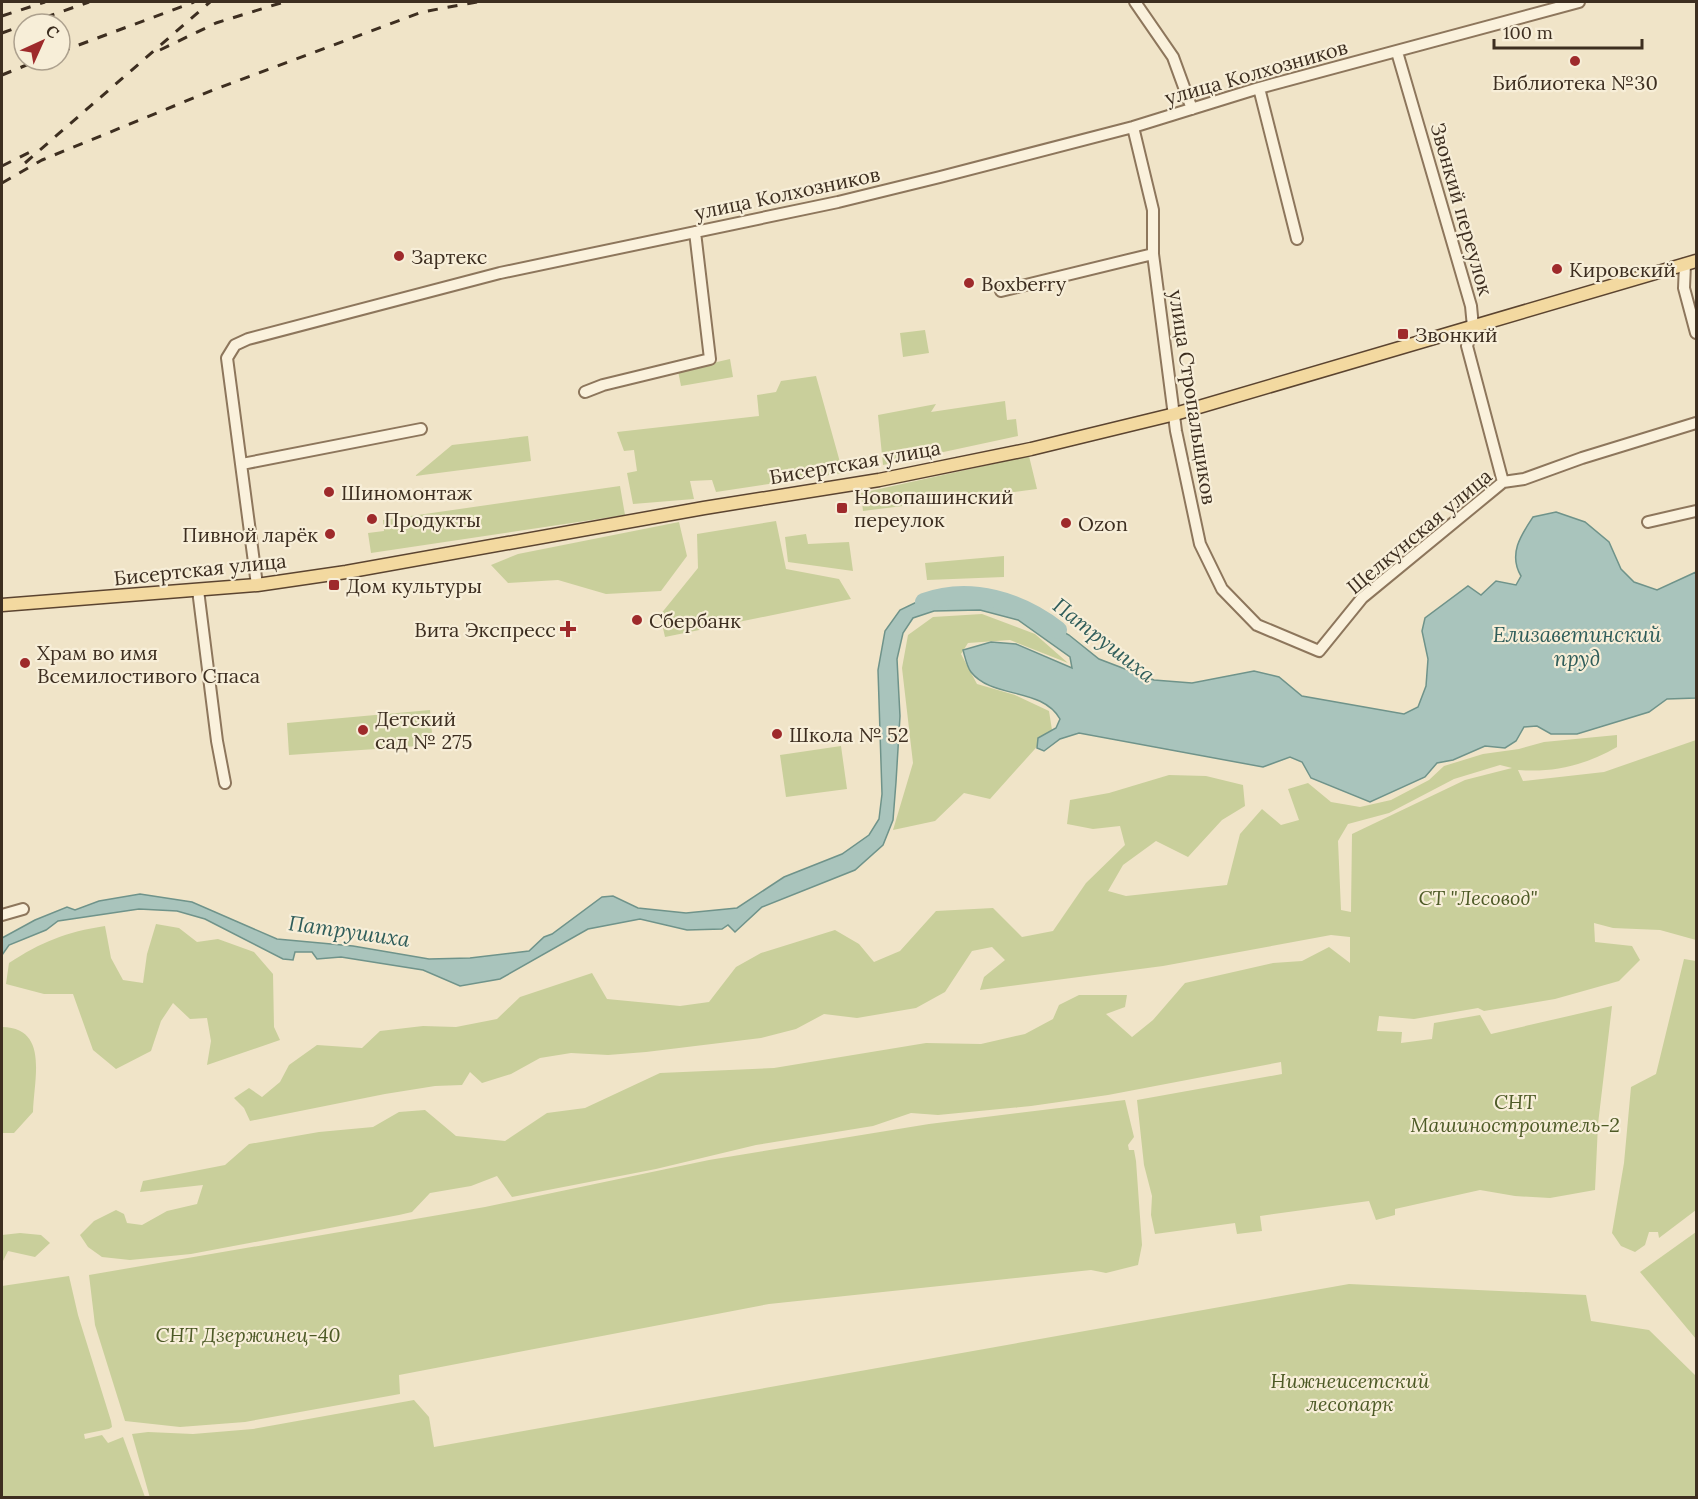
<svg xmlns="http://www.w3.org/2000/svg" width="1698" height="1499" font-family="Lora,serif">
  <rect width="100%" height="100%" fill="#f0e4c8"/>
  <path fill="#c9cf9b" fill-rule="evenodd" d="M 925,330 L 929,353 L 903,357 L 900,333 Z
    M 730,359 L 733,377 L 681,386 L 678,371 Z
    M 816,376 L 843,473 L 716,492 L 712,480 L 690,481 L 694,499 L 633,504 L 627,473 L 637,471 L 634,450 L 624,451 L 617,432 L 759,416 L 757,395 L 776,392 L 781,381 Z
    M 1005,401 L 1007,420 L 1016,419 L 1018,436 L 883,465 L 878,415 L 936,404 L 931,412 Z
    M 528,436 L 531,461 L 415,476 L 452,445 Z
    M 1029,456 L 1037,489 L 863,511 L 861,493 Z
    M 620,486 L 625,515 L 371,553 L 368,533 L 384,531 L 383,520 Z
    M 776,521 L 786,569 L 839,579 L 851,599 L 665,637 L 660,615 L 698,568 L 697,534 Z
    M 679,522 L 687,556 L 661,591 L 606,594 L 558,580 L 508,583 L 491,565 L 518,554 Z
    M 806,534 L 808,544 L 849,542 L 853,571 L 788,562 L 785,537 Z
    M 1004,556 L 1004,577 L 927,580 L 925,563 Z
    M 982,614 L 1035,634 L 1068,663 L 1010,640 L 968,643 L 961,654 L 977,684 L 1015,695 L 1049,711 L 1052,730 L 990,799 L 964,793 L 935,821 L 893,830 L 913,763 L 902,668 L 908,635 L 933,617 Z
    M 430,710 L 433,745 L 289,755 L 287,723 Z
    M 1617,735 L 1617,747 C 1586,765 1553,773 1518,770 L 1523,781 L 1604,772 L 1696,740 L 1696,940 L 1660,930 L 1613,928 L 1594,923 L 1595,942 L 1632,946 L 1640,960 L 1619,981 L 1555,999 L 1484,1011 L 1478,1008 L 1414,1019 L 1379,1016 L 1377,1031 L 1402,1032 L 1401,1043 L 1432,1039 L 1434,1023 L 1480,1015 L 1491,1034 L 1612,1006 L 1598,1124 L 1595,1190 L 1550,1198 L 1515,1196 L 1480,1190 L 1395,1209 L 1395,1215 L 1376,1220 L 1369,1201 L 1260,1216 L 1262,1231 L 1237,1234 L 1235,1223 L 1155,1234 L 1151,1215 L 1152,1196 L 1144,1165 L 1137,1100 L 1282,1074 L 1281,1062 L 1108,1095 L 1031,1106 L 938,1115 L 911,1113 L 873,1126 L 756,1145 L 656,1169 L 512,1197 L 497,1176 L 471,1186 L 430,1193 L 412,1212 L 399,1215 L 191,1254 L 130,1260 L 102,1257 L 88,1247 L 80,1235 L 94,1221 L 116,1210 L 124,1214 L 127,1223 L 142,1225 L 167,1211 L 197,1204 L 203,1185 L 140,1192 L 143,1181 L 225,1165 L 249,1144 L 319,1132 L 373,1127 L 399,1112 L 425,1110 L 456,1136 L 505,1141 L 547,1113 L 585,1108 L 660,1073 L 774,1068 L 926,1043 L 981,1044 L 1025,1034 L 1053,1019 L 1059,1005 L 1079,995 L 1127,995 L 1125,1007 L 1106,1014 L 1132,1037 L 1153,1020 L 1185,983 L 1273,963 L 1302,961 L 1329,947 L 1350,963 L 1350,937 L 1331,935 L 1163,966 L 980,990 L 984,977 L 1005,960 L 992,947 L 972,951 L 945,992 L 916,1008 L 857,1018 L 824,1014 L 796,1029 L 761,1038 L 646,1052 L 608,1055 L 571,1053 L 540,1058 L 511,1074 L 482,1083 L 470,1072 L 462,1085 L 435,1086 L 385,1094 L 250,1121 L 244,1108 L 234,1098 L 249,1088 L 262,1097 L 280,1082 L 289,1065 L 317,1045 L 362,1048 L 380,1031 L 423,1026 L 456,1027 L 497,1019 L 520,997 L 592,973 L 607,999 L 680,1006 L 709,1002 L 736,967 L 761,953 L 835,930 L 859,944 L 874,962 L 900,951 L 936,911 L 993,908 L 1022,937 L 1053,931 L 1086,883 L 1125,845 L 1120,826 L 1093,829 L 1067,824 L 1070,800 L 1109,793 L 1169,775 L 1206,776 L 1243,785 L 1245,806 L 1222,820 L 1188,857 L 1156,841 L 1123,865 L 1108,891 L 1126,896 L 1227,885 L 1240,834 L 1262,809 L 1281,825 L 1299,820 L 1288,789 L 1308,783 L 1331,802 L 1360,807 L 1391,800 L 1429,780 L 1444,766 L 1483,754 L 1519,749 L 1544,742 ZM 1500,765 L 1512,768 L 1465,780 L 1352,834 L 1351,912 L 1341,910 L 1338,841 L 1348,824 L 1389,813 L 1454,779 Z
    M 841,746 L 847,789 L 786,797 L 780,755 Z
    M 156,924 L 179,928 L 197,942 L 218,939 L 254,952 L 273,974 L 274,1027 L 280,1040 L 207,1065 L 211,1041 L 207,1018 L 190,1019 L 173,1003 L 161,1021 L 151,1051 L 116,1069 L 93,1050 L 73,994 L 44,994 L 6,984 L 9,963 C 41,942 66,932 105,926 L 111,958 L 123,980 L 143,983 L 147,954 Z
    M 1684,959 L 1696,961 L 1696,1210 L 1659,1238 L 1658,1232 L 1649,1232 L 1645,1245 L 1635,1252 L 1621,1246 L 1612,1233 L 1624,1163 L 1631,1087 L 1656,1074 Z
    M 2,1027 C 49,1028 34,1078 33,1112 L 14,1133 L 2,1133 Z
    M 1125,1100 L 1134,1137 L 1128,1145 L 1129,1150 L 1134,1150 L 1136,1161 L 1142,1245 L 1138,1265 L 1106,1273 L 1091,1270 L 769,1304 L 399,1375 L 400,1394 L 245,1422 L 180,1427 L 125,1421 L 95,1325 L 89,1275 L 485,1207 L 709,1160 L 929,1124 Z
    M 1696,1232 L 1696,1339 L 1640,1272 Z
    M 20,1233 L 41,1235 L 50,1243 L 35,1257 L 8,1251 L 2,1263 L 2,1235 Z
    M 69,1276 L 78,1315 L 111,1421 L 112,1427 L 109,1429 L 84,1434 L 85,1439 L 102,1435 L 108,1443 L 123,1437 L 145,1497 L 2,1497 L 2,1286 Z
    M 1349,1284 L 1586,1295 L 1591,1321 L 1649,1330 L 1696,1376 L 1696,1497 L 150,1498 L 132,1434 L 148,1432 L 193,1434 L 253,1429 L 414,1400 L 429,1417 L 434,1447 Z"/>
  <path fill="#a9c4bc" stroke="#6f938a" stroke-width="1.5" d="M 1556,512 L 1585,522 L 1609,542 L 1621,569 L 1634,582 L 1657,590 L 1696,572 L 1696,698 L 1667,699 L 1649,712 L 1577,734 L 1551,734 L 1537,726 L 1524,727 L 1516,741 L 1505,748 L 1485,746 L 1453,760 L 1437,763 L 1425,777 L 1370,802 L 1311,778 L 1302,762 L 1290,757 L 1263,767 L 1079,733 L 1060,739 L 1044,751 L 1037,748 L 1038,738 L 1056,728 L 1060,719 C 1042,687 992,699 971,672 C 967,667 965,657 963,650 L 991,642 L 1016,644 L 1072,668 L 1070,657 L 1018,620 L 980,610 L 934,611 L 913,618 L 903,633 L 897,659 L 900,716 L 896,782 L 893,820 L 883,845 L 855,870 L 762,907 L 735,932 L 728,925 L 722,929 L 687,930 L 640,919 L 588,929 L 500,979 L 460,986 L 423,970 L 341,957 L 317,959 L 312,952 L 295,952 L 293,960 L 283,959 L 205,919 L 177,911 L 139,909 L 58,921 L 46,930 L 9,945 L 2,955 L 2,938 L 35,920 L 67,907 L 75,910 L 99,901 L 140,894 L 192,902 L 277,939 L 353,946 L 429,959 L 470,958 L 529,951 L 544,937 L 552,934 L 602,897 L 613,896 L 638,908 L 686,913 L 737,908 L 784,877 L 842,854 L 869,835 L 879,819 L 882,794 L 878,670 L 885,631 L 900,610 L 923,599 L 969,594 L 991,597 L 1020,607 L 1069,635 L 1099,659 L 1154,680 L 1192,683 L 1254,671 L 1279,677 L 1302,696 L 1404,714 L 1418,707 L 1426,686 L 1428,659 L 1422,631 L 1425,618 L 1468,586 L 1481,595 L 1496,581 L 1516,585 L 1521,576 C 1508,554 1521,535 1533,517 Z"/>
  <g fill="none" stroke-linecap="round" stroke-linejoin="round">
    <path stroke="#a9c4bc" stroke-width="18" d="M 924,602 C 970,585 1021,601 1058,630"/>
    <defs>
      <path id="minor" d="M 1135,2 L 1173,57 L 1192,109
        M 1397,52 L 1471,306 L 1473,327 L 1467,346 L 1503,482
        M 1259,88 L 1297,239
        M 1133,127 L 1153,210 L 1153,254 L 1176,431 L 1200,544 L 1222,589 L 1257,625 L 1319,651 L 1362,598 L 1503,482 L 1524,479 L 1582,458 L 1696,423
        M 1685,264 L 1684,288 L 1696,333
        M 1001,291 L 1153,254
        M 585,392 L 603,385 L 710,359 L 695,232
        M 242,464 L 421,429
        M 1648,522 L 1696,511
        M 257,585 L 227,358 L 235,345 L 248,339 L 500,273 L 838,202 L 940,177 L 1133,127 L 1259,88 L 1579,2
        M 198,590 L 217,741 L 225,783
        M 2,915 L 23,909"/>
      <path id="major" d="M 2,605 L 257,585 L 346,572 L 704,508 L 879,480 L 1031,449 L 1175,414 L 1696,261"/>
    </defs>
    <use href="#minor" stroke="#8d765c" stroke-width="14"/>
    <use href="#major" stroke="#5b4430" stroke-width="15"/>
    <use href="#minor" stroke="#faf1dc" stroke-width="10"/>
    <use href="#major" stroke="#f3d9a0" stroke-width="12"/>
    <path stroke="#3d2e20" stroke-width="3" stroke-dasharray="10 10" stroke-linecap="butt" d="M 2,16 L 45,2
      M 26,24 L 89,2
      M 2,33 L 24,25
      M 160,50 L 216,23 L 284,2
      M 60,52 L 194,2
      M 2,75 L 39,60
      M 25,163 L 210,2
      M 2,166 L 32,151
      M 2,183 L 42,160 L 213,90 L 422,12 L 477,2"/>
  </g>
  <g fill="#9e2a2b" stroke="#f7eed8" stroke-width="2">
    <circle cx="1575" cy="61" r="6"/>
    <circle cx="399" cy="256" r="6"/>
    <circle cx="1557" cy="269" r="6"/>
    <circle cx="969" cy="283" r="6"/>
    <rect x="1397" y="328" width="12" height="12" rx="3"/>
    <circle cx="329" cy="492" r="6"/>
    <rect x="836" y="502" width="12" height="12" rx="3"/>
    <circle cx="372" cy="519" r="6"/>
    <circle cx="1066" cy="523" r="6"/>
    <circle cx="330" cy="534" r="6"/>
    <rect x="328" y="579" width="12" height="12" rx="3"/>
    <circle cx="637" cy="620" r="6"/>
    <path d="M565 620h6v6h6v6h-6v6h-6v-6h-6v-6h6z"/>
    <circle cx="25" cy="663" r="6"/>
    <circle cx="363" cy="730" r="6"/>
    <circle cx="777" cy="734" r="6"/>
  </g>
  <g text-anchor="middle" dominant-baseline="central" stroke-width="4.5" stroke-linejoin="round" paint-order="stroke">
    <g font-size="20" fill="#3d2e20" stroke="#f7eed8">
      <text transform="translate(1256 72) rotate(-16)">улица Колхозников</text>
      <text transform="translate(787 193) rotate(-12)">улица Колхозников</text>
      <text transform="translate(1462 209) rotate(74)">Звонкий переулок</text>
      <text transform="translate(1193 397) rotate(81)">улица Стропальщиков</text>
      <text transform="translate(855 462) rotate(-10)">Бисертская улица</text>
      <text transform="translate(1419 531) rotate(-40)">Щелкунская улица</text>
      <text transform="translate(200 569) rotate(-6)">Бисертская улица</text>
    </g>
    <g font-size="20" fill="#3d2e20" stroke="#f7eed8" text-anchor="start">
      <text x="1575" y="82" text-anchor="middle">Библиотека №30</text>
      <text x="411" y="256">Зартекс</text>
      <text x="1569" y="269">Кировский</text>
      <text x="981" y="283">Boxberry</text>
      <text x="1415" y="334">Звонкий</text>
      <text x="341" y="492">Шиномонтаж</text>
      <text x="854" y="496">Новопашинский<tspan x="854" dy="23">переулок</tspan></text>
      <text x="384" y="519">Продукты</text>
      <text x="1078" y="523">Ozon</text>
      <text x="318" y="534" text-anchor="end">Пивной ларёк</text>
      <text x="346" y="585">Дом культуры</text>
      <text x="649" y="620">Сбербанк</text>
      <text x="556" y="629" text-anchor="end">Вита Экспресс</text>
      <text x="37" y="652">Храм во имя<tspan x="37" dy="23">Всемилостивого Спаса</tspan></text>
      <text x="375" y="718">Детский<tspan x="375" dy="23">сад № 275</tspan></text>
      <text x="789" y="734">Школа № 52</text>
    </g>
    <g font-size="20" font-style="italic" fill="#4d5a26" stroke="#f7eed8">
      <text x="1478" y="897">СТ "Лесовод"</text>
      <text x="1515" y="1101">СНТ<tspan x="1515" dy="23">Машиностроитель-2</tspan></text>
      <text x="248" y="1334">СНТ Дзержинец-40</text>
      <text x="1350" y="1380">Нижнеисетский<tspan x="1350" dy="23">лесопарк</tspan></text>
    </g>
    <g font-size="21" font-style="italic" fill="#2f5d5a" stroke="#f7eed8">
      <text x="1577" y="634">Елизаветинский<tspan x="1577" dy="24">пруд</tspan></text>
      <text transform="translate(1104 640) rotate(38)">Патрушиха</text>
      <text transform="translate(349 931) rotate(8)">Патрушиха</text>
    </g>
  </g>
  <rect width="1698" height="1499" fill="none" stroke="#3d2e20" stroke-width="6"/>
  <g transform="translate(42 42) rotate(45)"><circle r="28" fill="#f7eed8" stroke="#ada18e" stroke-width="1.5"/>
  <path d="M0-4.5L10 22L0 15L-10 22Z" fill="#9e2a2b"/>
  <text y="-9" font-size="16" font-weight="bold" text-anchor="middle" fill="#3d2e20">С</text>
  </g>
  <path d="M1494 39v9h148v-9" fill="none" stroke="#3d2e20" stroke-width="3"/>
  <text x="1503" y="39" font-size="18" fill="#3d2e20" stroke="#f7eed8" stroke-width="4.5" paint-order="stroke">100 m</text>
</svg>
